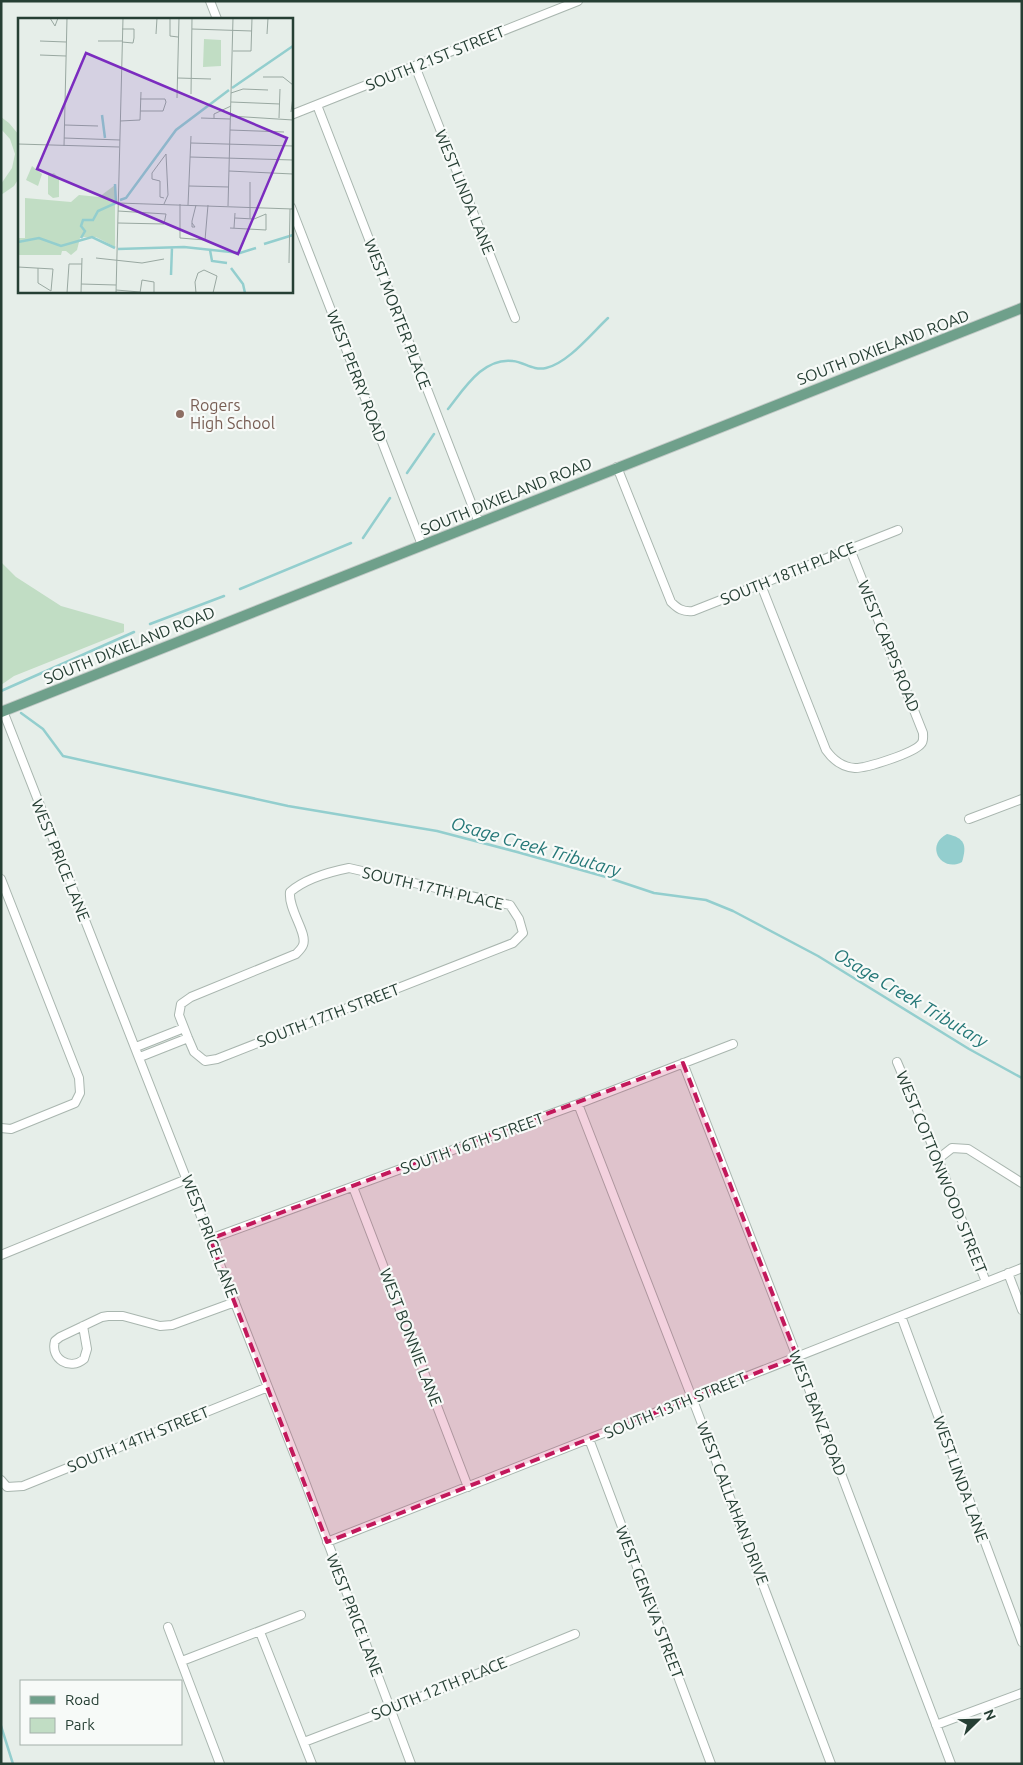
<svg xmlns="http://www.w3.org/2000/svg" width="1023" height="1765" font-family="Ubuntu,sans-serif">
  <rect width="100%" height="100%" fill="#e6eee9"/>
  <path fill="#c1ddc4" d="M 1,117 L 9,123 L 19,135 L 19,178 L 14,186 L 1,195 L 1,184 L 12,168 L 15,154 L 10,139 L 1,129 Z
    M 1,562 L 16,577 L 61,606 L 124,624 L 124,632 L 14,676 L 1,685 Z"/>
  <path fill="#93cece" d="M 947,834 C 965,838 967,845 962,862 C 942,873 924,846 947,834 Z"/>
  <g fill="none" stroke-linecap="round" stroke-linejoin="round">
    <path stroke="#93cece" stroke-width="2.5" d="M 448,409 C 464,389 483,357 513,361 C 524,362 533,371 546,368 C 568,363 591,334 608,318
      M 407,473 L 434,434
      M 363,538 L 390,498
      M 240,589 L 351,543
      M 150,624 L 224,596
      M 1,691 L 134,632
      M 21,713 L 43,729 L 63,756 L 288,806 L 437,831 L 517,852 L 606,877 L 654,893 L 706,900 L 733,911 L 818,956 L 969,1049 L 1022,1078
      M 1,1726 L 13,1764"/>
    <defs>
      <path id="minor" d="M 210,1 L 217,19
        M 415,66 L 515,318
        M 317,105 L 479,523
        M 291,115 L 578,1
        M 291,207 L 422,545
        M 617,467 L 671,602 C 678,609 683,612 693,611 L 898,530
        M 761,585 L 826,750 C 833,760 842,767 855,768 C 867,768 914,753 921,744 C 924,741 923,737 923,733 L 850,549
        M 3,711 L 304,1479 L 411,1764
        M 969,819 L 1022,799
        M 349,868 L 510,905 L 519,919 L 523,933 L 513,943 L 217,1059 L 205,1061 L 194,1052 L 188,1038 L 179,1015 L 181,1004 L 191,997 L 296,954 C 299,951 302,948 303,945 C 308,933 288,910 290,892 C 306,878 329,872 349,868 Z
        M 1,879 L 79,1078 L 80,1093 L 75,1103 L 11,1129 L 1,1128
        M 136,1047 L 184,1028
        M 140,1057 L 188,1038
        M 897,1062 L 938,1159 L 986,1282
        M 683,1063 L 795,1352 L 951,1764
        M 578,1104 L 694,1403 L 831,1764
        M 938,1159 L 952,1148 L 968,1149 L 1022,1183
        M 353,1187 L 468,1487
        M 210,1239 L 578,1104 L 733,1044
        M 1,1255 L 187,1179
        M 1008,1273 L 1022,1310
        M 901,1316 L 1022,1642
        M 83,1326 L 87,1349 L 84,1359 C 70,1371 50,1359 55,1341 L 60,1337 L 102,1317 L 108,1316 L 123,1316 L 160,1326 L 172,1325 L 235,1302
        M 589,1439 L 711,1764
        M 1,1480 L 7,1487 L 23,1486 L 268,1387
        M 327,1542 L 1022,1268
        M 168,1627 L 220,1764
        M 260,1632 L 312,1764
        M 182,1661 L 301,1615
        M 936,1725 L 1022,1693
        M 304,1742 L 401,1705 L 575,1634"/>
      <path id="major" d="M 1,712 L 1022,308"/>
    </defs>
    <use href="#minor" stroke="#a9b6af" stroke-width="10"/>
    <use href="#major" stroke="#c2c9c6" stroke-width="12"/>
    <use href="#minor" stroke="#fff" stroke-width="8"/>
    <use href="#major" stroke="#6fa08b" stroke-width="10"/>
  </g>
  <path fill="#c2185b" fill-opacity="0.2" stroke="#c2185b" stroke-width="4" stroke-dasharray="10 6" stroke-linejoin="round" d="M 683,1063 L 797,1357 L 327,1542 L 210,1239 Z"/>
  <circle fill="#8d6e63" stroke="#f7faf8" stroke-width="2" cx="180" cy="414" r="5"/>
  <g text-anchor="middle" dominant-baseline="central" stroke-width="4.5" stroke-linejoin="round" paint-order="stroke">
    <g font-size="16" fill="#263f34" stroke="#f7faf8">
      <text transform="translate(435 58) rotate(-22)">SOUTH 21ST STREET</text>
      <text transform="translate(465 192) rotate(68)">WEST LINDA LANE</text>
      <text transform="translate(398 314) rotate(69)">WEST MORTER PLACE</text>
      <text transform="translate(883 347) rotate(-21)">SOUTH DIXIELAND ROAD</text>
      <text transform="translate(357 376) rotate(69)">WEST PERRY ROAD</text>
      <text transform="translate(506 496) rotate(-22)">SOUTH DIXIELAND ROAD</text>
      <text transform="translate(788 573) rotate(-22)">SOUTH 18TH PLACE</text>
      <text transform="translate(129 645) rotate(-22)">SOUTH DIXIELAND ROAD</text>
      <text transform="translate(889 646) rotate(68)">WEST CAPPS ROAD</text>
      <text transform="translate(61 860) rotate(68)">WEST PRICE LANE</text>
      <text transform="translate(433 888) rotate(13)">SOUTH 17TH PLACE</text>
      <text transform="translate(328 1015) rotate(-21)">SOUTH 17TH STREET</text>
      <text transform="translate(472 1143) rotate(-20)">SOUTH 16TH STREET</text>
      <text transform="translate(942 1172) rotate(68)">WEST COTTONWOOD STREET</text>
      <text transform="translate(210 1236) rotate(69)">WEST PRICE LANE</text>
      <text transform="translate(411 1337) rotate(69)">WEST BONNIE LANE</text>
      <text transform="translate(675 1405) rotate(-22)">SOUTH 13TH STREET</text>
      <text transform="translate(818 1413) rotate(69)">WEST BANZ ROAD</text>
      <text transform="translate(138 1439) rotate(-22)">SOUTH 14TH STREET</text>
      <text transform="translate(961 1479) rotate(70)">WEST LINDA LANE</text>
      <text transform="translate(733 1503) rotate(69)">WEST CALLAHAN DRIVE</text>
      <text transform="translate(650 1602) rotate(69)">WEST GENEVA STREET</text>
      <text transform="translate(355 1615) rotate(69)">WEST PRICE LANE</text>
      <text transform="translate(439 1688) rotate(-22)">SOUTH 12TH PLACE</text>
    </g>
    <g font-size="16" fill="#785e54" stroke="#f7faf8" text-anchor="start">
      <text x="190" y="405">Rogers<tspan x="190" dy="18">High School</tspan></text>
    </g>
    <g font-size="18" font-style="italic" fill="#247777" stroke="#f7faf8">
      <text transform="translate(536 846) rotate(16)">Osage Creek Tributary</text>
      <text transform="translate(911 997) rotate(31)">Osage Creek Tributary</text>
    </g>
  </g>
  <g transform="translate(18 18)">
    <rect width="275" height="275" fill="#e6eee9"/>
    <path d="M 186,21 L 203,22 L 203,48 L 185,49 ZM 14,148 L 24,156 L 20,168 L 8,162 ZM 36,155 L 41,160 L 41,179 L 35,180 L 30,176 L 30,157 ZM 97,167 L 97,229 L 78,219 L 66,219 L 62,220 L 59,232 L 53,237 L 48,233 L 44,233 L 43,237 L 0,237 L 0,220 L 7,220 L 7,180 L 53,184 L 61,177 L 81,179 Z" fill="#c1ddc4"/>
    <path fill="none" stroke="#93cece" stroke-width="2.5" d="M 214,70 L 275,28M 84,97 L 87,120M 102,182 L 108,180 L 158,112 L 211,72M 63,220 L 67,213 L 63,208 L 65,202 L 75,202 L 80,193 L 98,185 L 97,166M 0,224 L 21,220 L 43,228 L 74,219 L 97,230M 246,226 L 275,217M 100,231 L 166,229 L 222,235 L 238,230M 192,232 L 194,243 L 209,245M 213,250 L 225,266 L 227,275M 153,257 L 154,229"/>
    <path fill="none" stroke="#99a8a1" stroke-width="1" d="M 32,0 L 37,8 L 40,0M 152,0 L 152,18 L 160,19M 174,11 L 234,13M 138,16 L 139,0M 249,16 L 250,0M 22,23 L 48,24M 80,23 L 104,23M 104,24 L 115,25 L 116,20 L 116,11 L 104,11M 215,33 L 233,33 L 234,0M 22,37 L 48,38M 245,59 L 265,59 L 275,67M 160,60 L 193,61M 213,75 L 225,71 L 250,72M 173,76 L 174,0M 159,80 L 161,0M 213,84 L 262,86M 122,93 L 145,93 L 148,84 L 147,81 L 122,81M 273,94 L 275,79M 212,98 L 275,102M 183,100 L 212,101M 196,100 L 196,96 L 213,88M 261,100 L 262,71M 102,103 L 122,102 L 123,74M 47,107 L 80,108M 212,112 L 266,114M 46,120 L 102,122M 173,125 L 275,128M 0,126 L 101,129M 46,128 L 49,0M 172,139 L 275,142M 211,153 L 275,156M 171,168 L 211,169M 100,185 L 275,191M 146,186 L 150,177 L 148,136 L 134,155 L 134,161 L 142,163 L 142,179 L 146,180M 162,186 L 162,220 L 187,222 L 190,187M 170,187 L 173,118M 210,188 L 215,0M 100,193 L 148,196 L 146,206 L 100,205M 232,200 L 232,164M 174,205 L 177,209 L 174,209 L 174,203 L 178,187M 212,210 L 248,212 L 248,196 L 236,201 L 217,200M 216,210 L 217,195M 78,240 L 124,245 L 146,241M 271,245 L 272,191M 0,249 L 35,251 L 33,273M 20,250 L 20,265 L 33,273M 63,266 L 98,267M 98,272 L 122,274M 49,275 L 51,246 L 64,246M 63,275 L 64,240M 98,275 L 105,0M 122,275 L 124,262 L 136,264 L 136,275M 178,275 L 177,264 L 180,255 L 186,252 L 199,258 L 195,275"/>
    <path fill="#7b2cbf" fill-opacity="0.15" stroke="#7b2cbf" stroke-width="2.5" d="M 68,35 L 269,120 L 220,236 L 19,151 Z"/>
    <rect width="275" height="275" fill="none" stroke="#263f34" stroke-width="2.5"/>
  </g>
  <rect width="1023" height="1765" fill="none" stroke="#263f34" stroke-width="5"/>
  <rect x="20" y="1680" width="162" height="65" fill="#f7faf8" stroke="#a3afaa"/>
  <rect x="30" y="1696" width="25" height="8" fill="#6fa08b" stroke="#a3afaa"/>
  <text x="65" y="1705" font-size="15" fill="#263f34">Road</text>
  <rect x="30" y="1718" width="25" height="15" fill="#c1ddc4" stroke="#a3afaa"/>
  <text x="65" y="1730" font-size="15" fill="#263f34">Park</text>
  <g transform="translate(978 1720) rotate(67)" stroke="#f7faf8" stroke-width="4" paint-order="stroke">
  <path d="M0-4L9 19L0 12L-9 19Z" fill="#263f34"/>
  <text y="-8" font-size="14" font-weight="bold" text-anchor="middle" fill="#263f34">N</text>
  </g>
</svg>
